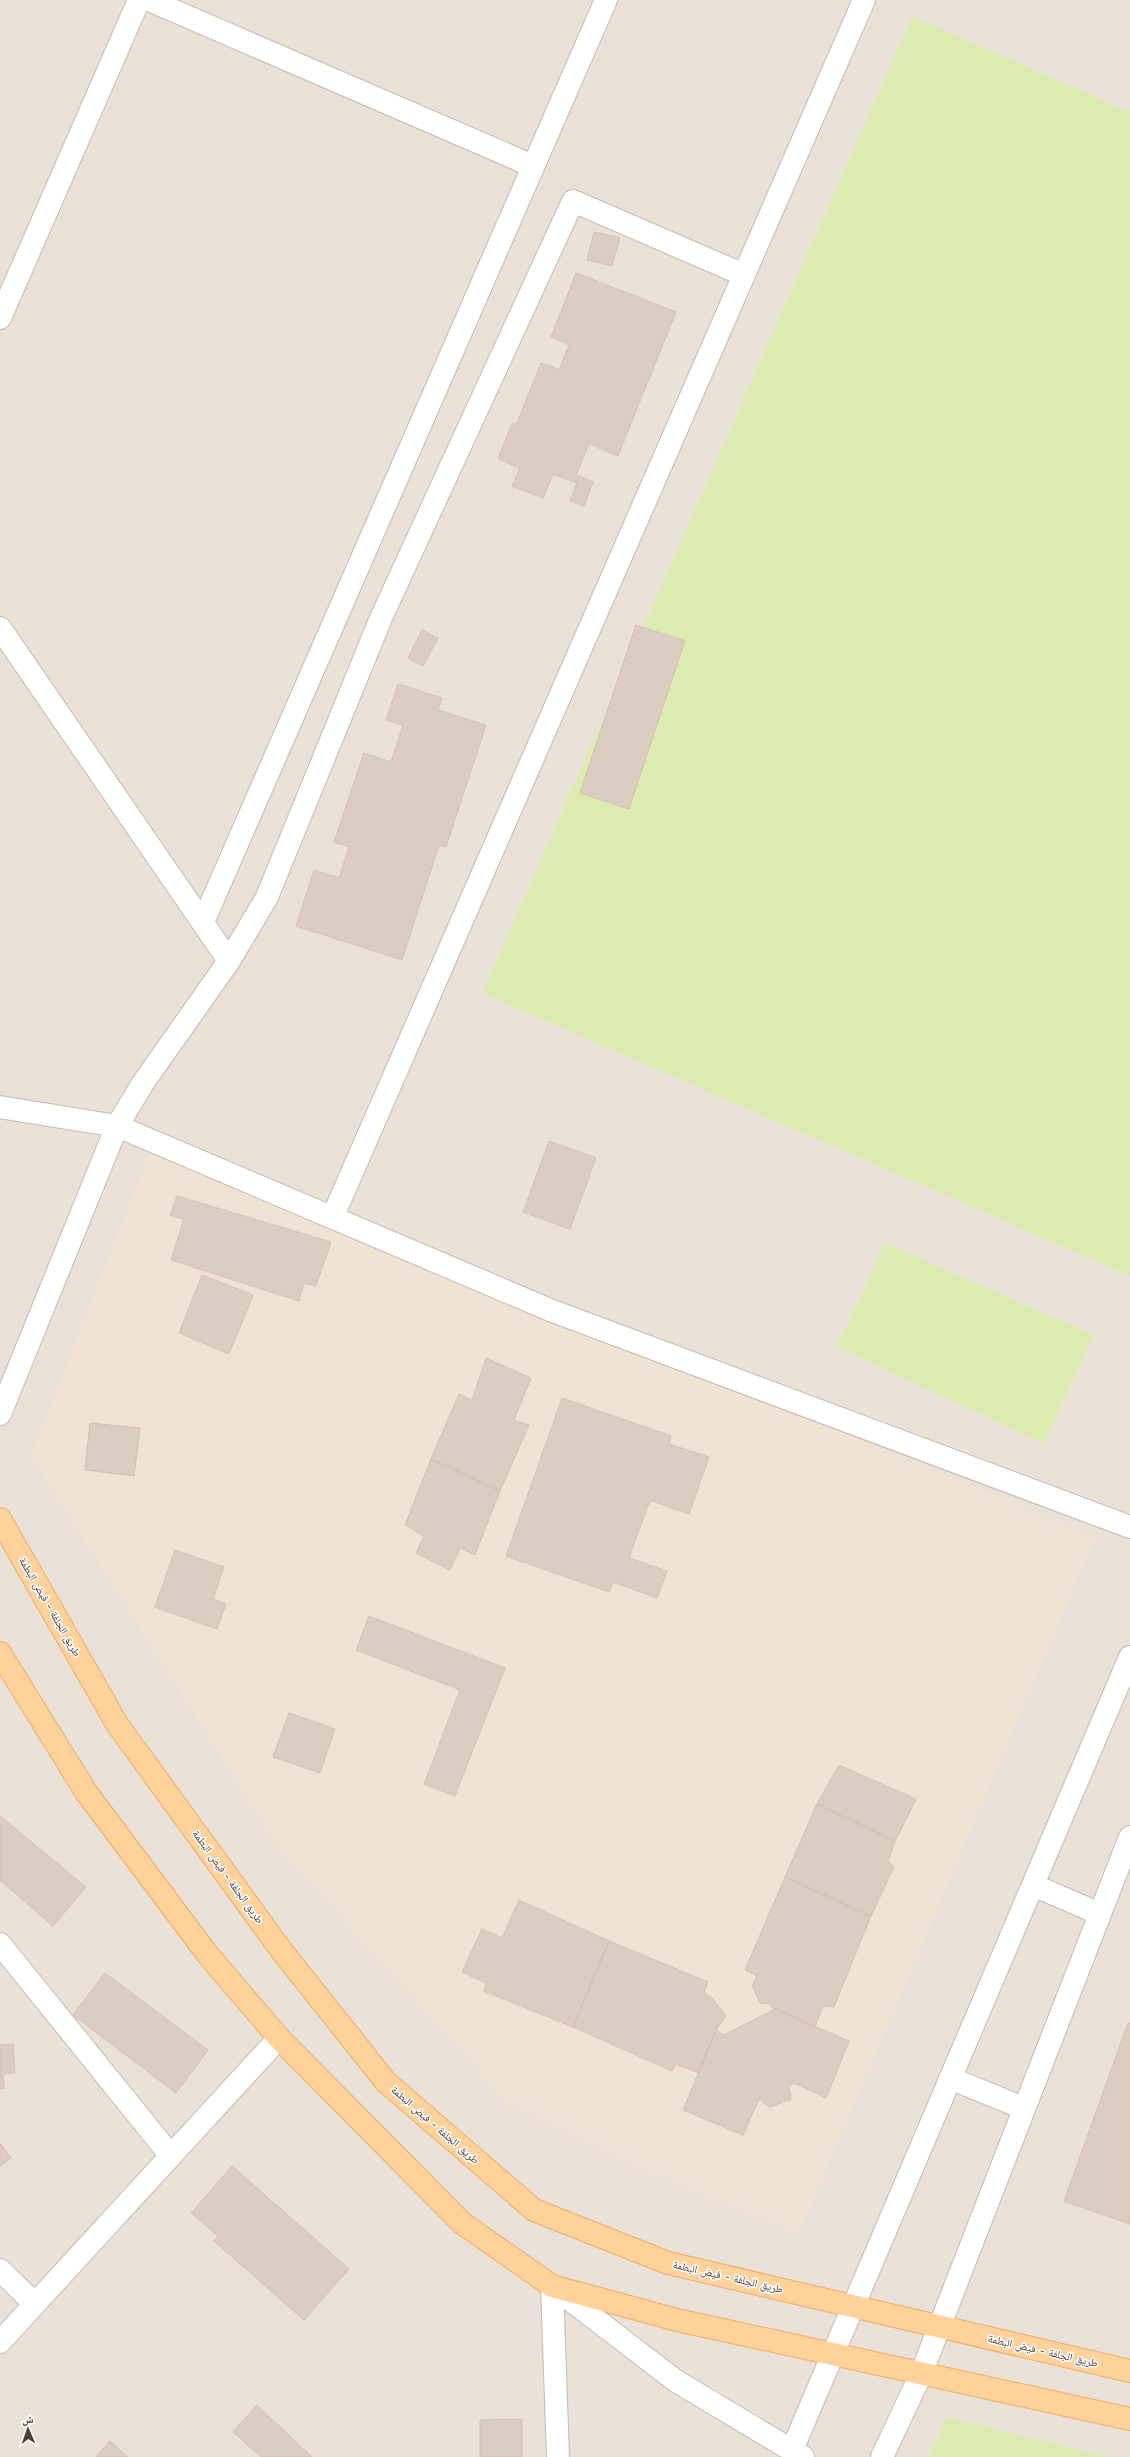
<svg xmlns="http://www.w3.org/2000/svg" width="1130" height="2457" font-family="'Work Sans','Noto Naskh Arabic',sans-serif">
  <rect width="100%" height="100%" fill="#f6f1eb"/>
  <path fill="#eae2d8" d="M 0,0 L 1130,0 L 1130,2457 L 0,2457 Z"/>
  <path fill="#f0e3d4" d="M 154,1141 L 1095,1538 L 799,2234 L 632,2164 L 507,2102 L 276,1843 L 31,1456 Z"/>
  <path fill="#dcecb1" d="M 912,16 L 1130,112 L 1130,1276 L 482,993 Z
    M 885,1243 L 1094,1335 L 1044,1444 L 837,1347 Z
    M 947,2417 L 1108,2457 L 928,2457 Z"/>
  <path fill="#dccdc2" stroke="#d4c1b2" d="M 594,232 L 620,238 L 612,266 L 587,260 Z
    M 576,273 L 676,312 L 618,456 L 589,444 L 576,475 L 593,482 L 584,506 L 570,501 L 577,483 L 553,474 L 543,498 L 512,486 L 520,468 L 498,459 L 512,423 L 516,425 L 541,363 L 559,370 L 569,345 L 551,337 Z
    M 636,625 L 685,641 L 629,809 L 580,793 Z
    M 422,630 L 438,638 L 423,666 L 408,658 Z
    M 398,684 L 442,698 L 438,710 L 486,725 L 446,847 L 439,845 L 402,960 L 296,926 L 314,870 L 339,878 L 349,847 L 334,842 L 364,753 L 391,762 L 403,725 L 386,720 Z
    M 549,1141 L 596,1158 L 570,1229 L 523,1212 Z
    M 177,1196 L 331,1242 L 316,1286 L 304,1283 L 299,1301 L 171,1260 L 184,1219 L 170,1215 Z
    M 202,1275 L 253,1295 L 229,1354 L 179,1333 Z
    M 486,1358 L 531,1378 L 514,1420 L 529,1425 L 500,1491 L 431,1459 L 459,1394 L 472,1400 Z
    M 562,1398 L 671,1436 L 669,1444 L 709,1457 L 689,1514 L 650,1500 L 629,1558 L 667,1571 L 657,1598 L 613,1582 L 609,1592 L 506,1556 Z
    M 90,1423 L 140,1428 L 134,1476 L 85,1470 Z
    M 431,1459 L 500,1491 L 475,1555 L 460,1548 L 450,1570 L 416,1553 L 424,1536 L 405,1525 Z
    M 175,1550 L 224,1567 L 213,1599 L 226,1604 L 217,1629 L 155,1607 Z
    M 369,1616 L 505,1668 L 455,1796 L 424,1784 L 460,1690 L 356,1650 Z
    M 289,1713 L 335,1729 L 320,1773 L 273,1757 Z
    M 839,1765 L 916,1799 L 895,1841 L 817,1804 Z
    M 817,1804 L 895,1841 L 888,1862 L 894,1867 L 871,1916 L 785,1877 Z
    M 0,1816 L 86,1887 L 53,1926 L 0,1880 Z
    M 785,1877 L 871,1916 L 834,2007 L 823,2006 L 815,2027 L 775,2009 L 767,2003 L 761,2004 L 752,1986 L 757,1976 L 745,1970 Z
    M 519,1900 L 609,1941 L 573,2027 L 484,1991 L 486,1983 L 462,1972 L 482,1929 L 502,1938 Z
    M 609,1941 L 708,1982 L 704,1993 L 711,1997 L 726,2016 L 716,2030 L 699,2073 L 675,2064 L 672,2071 L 573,2027 Z
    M 105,1973 L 208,2050 L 176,2093 L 73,2015 Z
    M 775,2009 L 849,2041 L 826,2098 L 794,2083 L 789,2087 L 791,2099 L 770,2107 L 759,2099 L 743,2135 L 683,2110 L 716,2030 L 724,2035 Z
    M 1128,2023 L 1130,2023 L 1130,2224 L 1064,2201 Z
    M 13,2044 L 15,2073 L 3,2074 L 4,2088 L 0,2089 L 0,2045 Z
    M 0,2143 L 11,2158 L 0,2166 Z
    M 232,2166 L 349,2269 L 304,2320 L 214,2241 L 218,2236 L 191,2213 Z
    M 257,2405 L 312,2457 L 261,2457 L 233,2432 Z
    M 522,2419 L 522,2457 L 480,2457 L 480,2420 Z
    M 110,2441 L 128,2457 L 96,2457 Z"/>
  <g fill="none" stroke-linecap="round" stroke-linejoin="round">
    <defs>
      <path id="minor" d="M 149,0 L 533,166
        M 0,318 L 139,0
        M 0,628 L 229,961
        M 203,922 L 606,0
        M 0,1107 L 117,1126 L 550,1310 L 1130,1527
        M 333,1216 L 864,0
        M 0,1414 L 117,1126 L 143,1083 L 229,961 L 267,897 L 381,618 L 573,201 L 744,275
        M 1033,1885 L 1100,1914
        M 0,1944 L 171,2156
        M 950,2078 L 1023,2108
        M 0,2270 L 35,2304
        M 552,2286 L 676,2381 L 803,2457
        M 552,2286 L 558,2457
        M 0,2342 L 279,2038
        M 792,2450 L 1130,1657
        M 882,2457 L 921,2374 L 1130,1837"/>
      <path id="major" d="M 0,1519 L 117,1724 L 281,1950 L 386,2082 L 534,2210 L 668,2263 L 1130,2371
        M 0,1653 L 86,1792 L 208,1955 L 279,2038 L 462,2223 L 552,2286 L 677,2320 L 1130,2419"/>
    </defs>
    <use href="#minor" stroke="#c6baaf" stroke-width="24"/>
    <use href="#major" stroke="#ecac63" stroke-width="24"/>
    <use href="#minor" stroke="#fff" stroke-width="22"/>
    <use href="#major" stroke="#ffd29b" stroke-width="22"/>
  </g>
  <g text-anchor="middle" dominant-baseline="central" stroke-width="3" stroke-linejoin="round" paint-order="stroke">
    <g font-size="11" fill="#4b4038" stroke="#fff">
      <text transform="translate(50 1607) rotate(60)">طريق الجلفة - فيض البطمة</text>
      <text transform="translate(228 1877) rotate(54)">طريق الجلفة - فيض البطمة</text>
      <text transform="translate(435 2125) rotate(41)">طريق الجلفة - فيض البطمة</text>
      <text transform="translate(728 2277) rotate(13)">طريق الجلفة - فيض البطمة</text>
      <text transform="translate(1043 2351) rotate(13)">طريق الجلفة - فيض البطمة</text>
    </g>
  </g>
  <g transform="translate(28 2429) rotate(358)" stroke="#ffffff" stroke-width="3" paint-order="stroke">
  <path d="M0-3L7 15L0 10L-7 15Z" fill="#4b4038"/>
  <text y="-6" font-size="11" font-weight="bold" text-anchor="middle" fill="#4b4038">ش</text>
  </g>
</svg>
